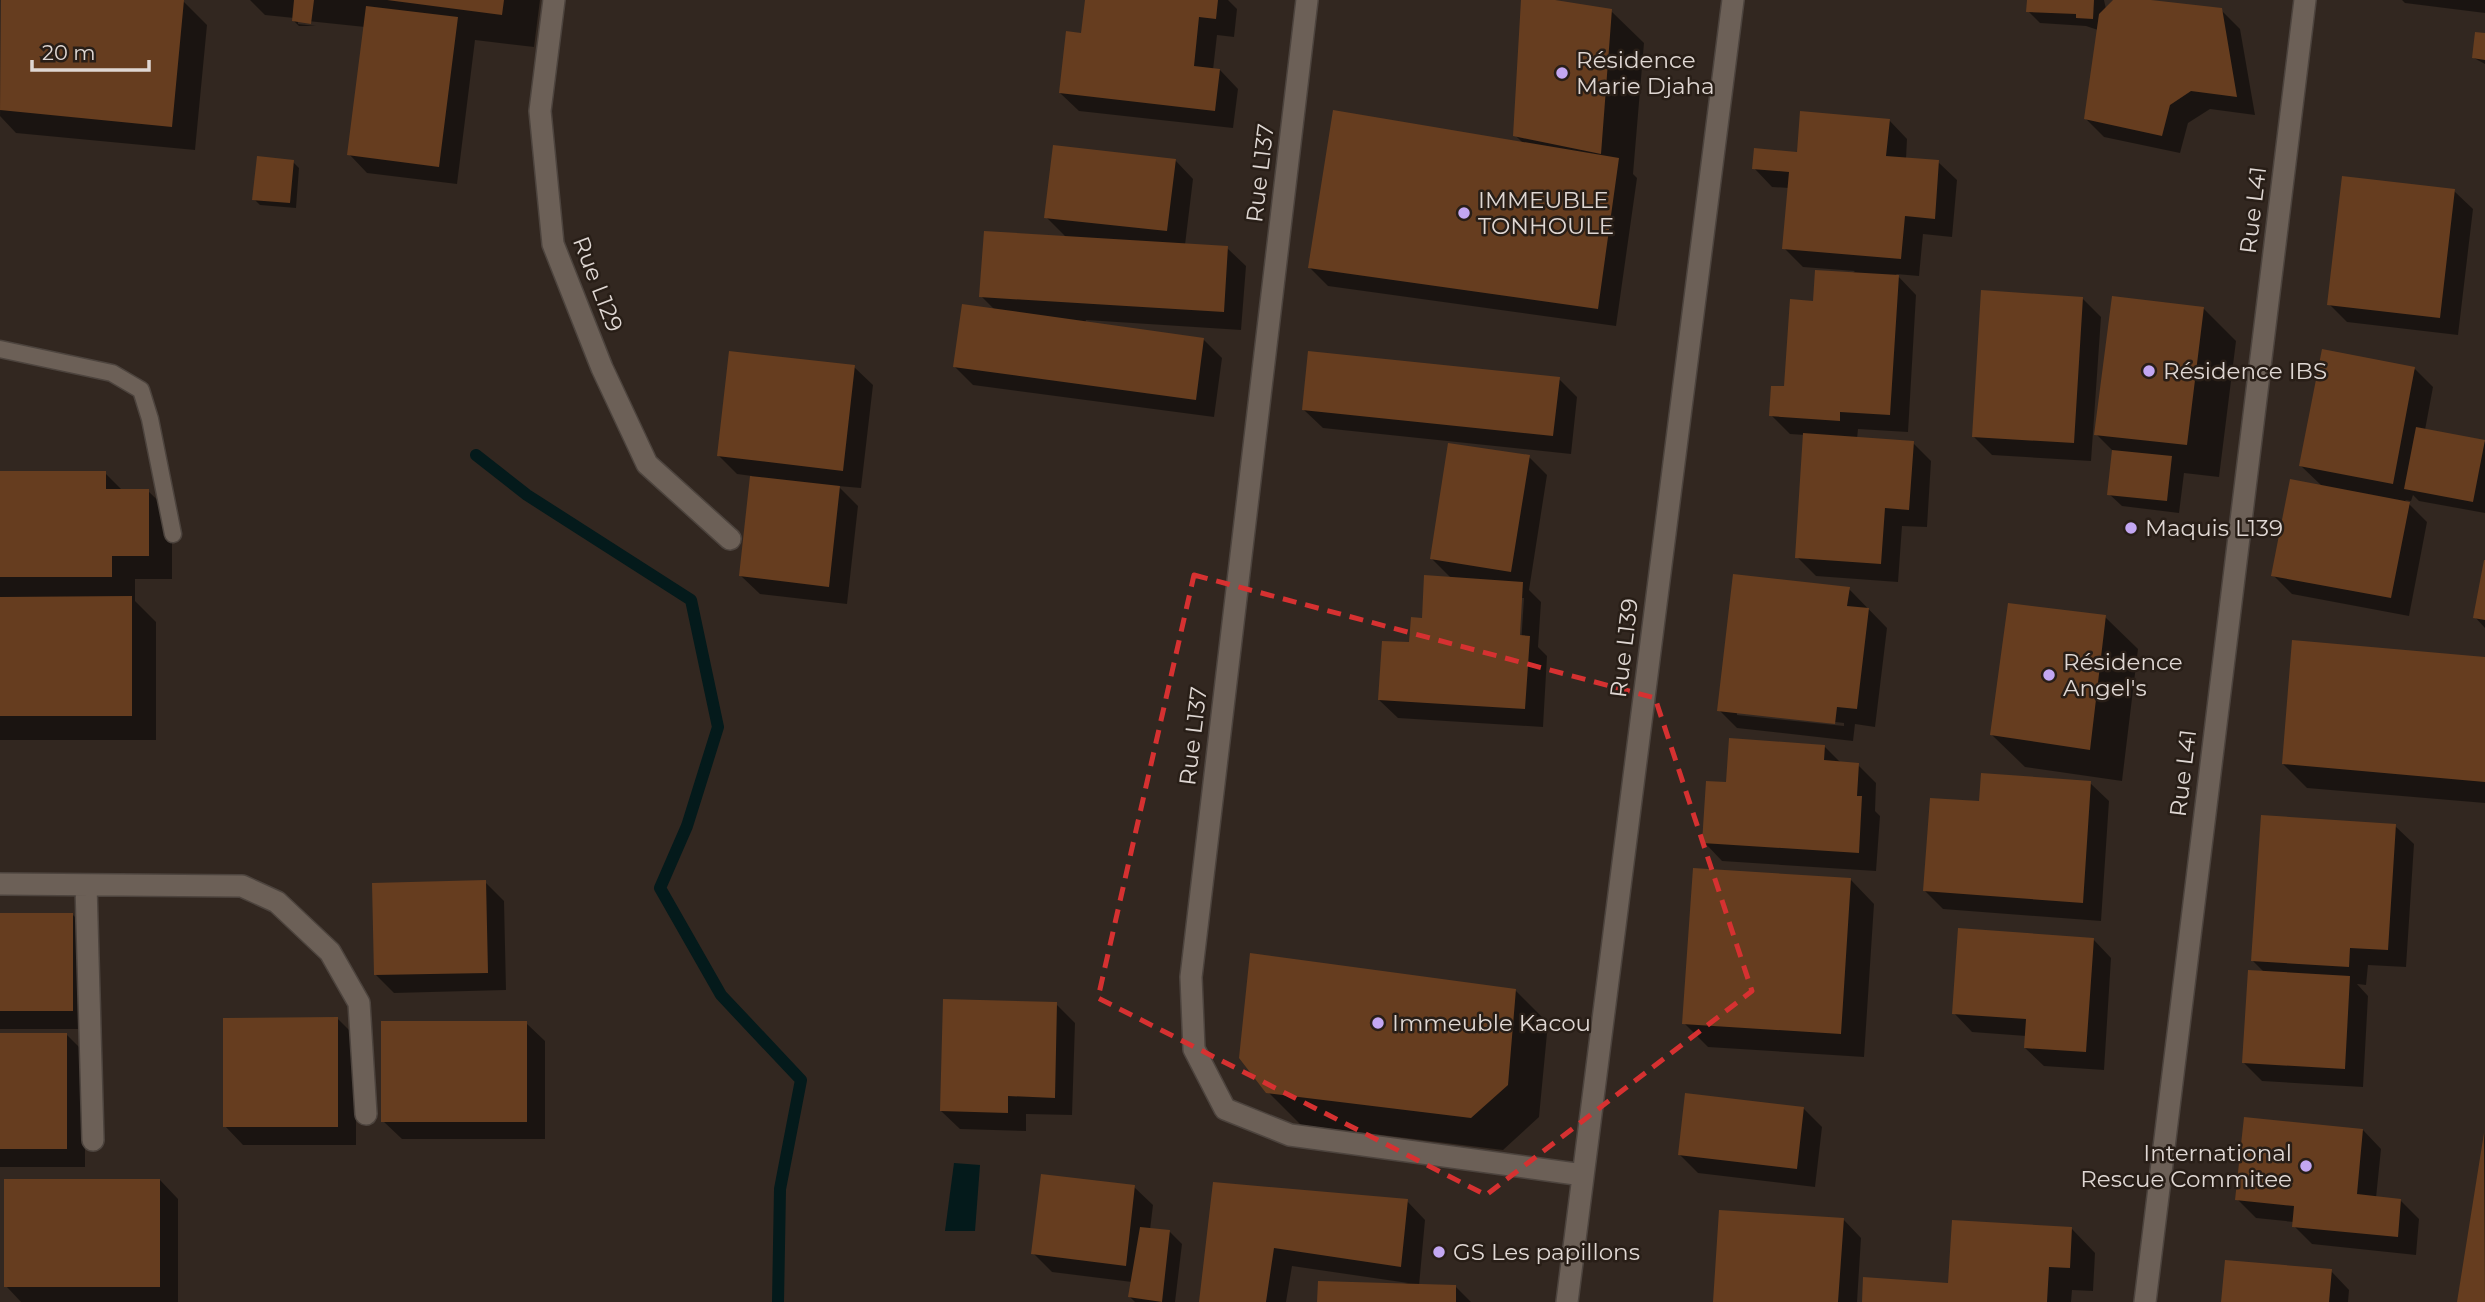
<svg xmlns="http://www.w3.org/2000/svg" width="2485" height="1302" font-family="Montserrat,sans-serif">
  <rect width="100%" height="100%" fill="#322720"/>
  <path fill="#041a1b" d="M 954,1163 L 980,1165 L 975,1231 L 945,1231 Z"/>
  <path fill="#0007" fill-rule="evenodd" d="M 3,0 L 183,1 L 207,25 L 195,150 L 16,133 L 0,116 Z
    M 250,0 L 540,0 L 534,47 L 475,40 L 457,184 L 367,173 L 349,154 L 365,27 L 298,20 L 298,24 L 316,26 L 299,26 L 294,21 L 294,18 L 265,15 Z
    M 1087,0 L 1228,0 L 1237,9 L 1234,37 L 1217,35 L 1213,70 L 1220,70 L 1238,89 L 1233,128 L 1079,111 L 1060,93 L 1083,35 Z
    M 1523,0 L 1544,0 L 1611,11 L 1644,43 L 1633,174 L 1637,178 L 1616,326 L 1328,286 L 1310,268 L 1524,144 L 1515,135 Z
    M 2029,0 L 2104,0 L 2106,9 L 2116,0 L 2136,0 L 2221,10 L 2240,29 L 2255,115 L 2210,109 L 2188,123 L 2180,153 L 2104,137 L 2086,119 L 2098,30 L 2086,26 L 2040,23 L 2028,11 Z
    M 2402,0 L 2485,0 L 2485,13 L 2405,3 Z
    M 2485,34 L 2485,64 L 2474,58 Z
    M 1889,120 L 1907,139 L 1906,159 L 1938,162 L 1957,180 L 1952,237 L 1923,234 L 1919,276 L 1896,274 L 1916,295 L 1908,432 L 1858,429 L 1857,439 L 1913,443 L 1931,461 L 1927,527 L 1902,526 L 1898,582 L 1816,576 L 1797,557 L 1805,435 L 1790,434 L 1771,415 L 1786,388 L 1815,303 L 1855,271 L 1803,267 L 1784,248 L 1789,188 L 1772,187 L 1754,168 Z
    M 1175,160 L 1193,179 L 1185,245 L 1227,248 L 1246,266 L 1241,330 L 1086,320 L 1085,323 L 1203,339 L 1222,358 L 1214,417 L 973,385 L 954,366 L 995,310 L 981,296 L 1067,238 L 1046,217 Z
    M 293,162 L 299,168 L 296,208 L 260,205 L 254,199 Z
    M 2454,191 L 2473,209 L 2458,335 L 2347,322 L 2329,304 Z
    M 2083,299 L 2101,317 L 2091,461 L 1992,455 L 1973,436 Z
    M 2203,308 L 2236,341 L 2219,477 L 2184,473 L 2179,513 L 2122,506 L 2109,494 L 2114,452 L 2096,434 Z
    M 854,367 L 873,385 L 861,488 L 838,486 L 858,506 L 847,604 L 760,594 L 741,576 L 752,476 L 737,474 L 719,456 Z
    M 2415,369 L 2433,387 L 2425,430 L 2485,442 L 2485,513 L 2419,501 L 2413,495 L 2411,501 L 2405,500 L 2427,522 L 2409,616 L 2292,594 L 2273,575 L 2323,487 L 2301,466 Z
    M 1559,379 L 1577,397 L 1571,454 L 1323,428 L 1304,410 Z
    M 1529,457 L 1547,475 L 1529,590 L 1541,602 L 1538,647 L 1547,656 L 1543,727 L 1398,718 L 1379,700 L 1423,620 L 1452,579 L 1431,558 ZM 1520,598 L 1524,598 L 1521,644 L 1518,644 Z
    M 0,473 L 105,473 L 123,491 L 148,491 L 172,514 L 172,579 L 135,579 L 135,601 L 156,622 L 156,740 L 0,740 Z
    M 2485,562 L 2485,628 L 2475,617 Z
    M 1849,589 L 1887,628 L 1875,727 L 1855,724 L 1853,741 L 1737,728 L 1719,710 ZM 1737,711 L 1844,723 L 1844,726 L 1737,715 Z
    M 2105,617 L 2138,649 L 2122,781 L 2025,767 L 1992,735 Z
    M 2485,658 L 2485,803 L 2307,788 L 2283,764 Z
    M 1825,747 L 1842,764 L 1858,765 L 1876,783 L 1875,811 L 1880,816 L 1876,871 L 1722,861 L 1704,842 L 1728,784 Z
    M 2090,783 L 2109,801 L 2101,921 L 1943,909 L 1925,891 Z
    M 2395,826 L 2414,844 L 2406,967 L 2368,965 L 2366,985 L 2357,984 L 2368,996 L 2363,1087 L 2262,1081 L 2244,1063 L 2265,973 L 2253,961 Z
    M 1851,880 L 1874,904 L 1864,1057 L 1708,1047 L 1684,1023 Z
    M 485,882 L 504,901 L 506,990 L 394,993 L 375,974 Z
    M 0,915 L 73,915 L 91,933 L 91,1029 L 0,1029 Z
    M 2093,939 L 2111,958 L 2104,1070 L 2044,1066 L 2025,1048 L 2026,1036 L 1972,1032 L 1954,1013 Z
    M 1515,990 L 1548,1023 L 1539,1117 L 1503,1150 L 1301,1125 L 1268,1092 Z
    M 1056,1004 L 1075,1023 L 1072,1115 L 1026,1114 L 1026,1131 L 960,1129 L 941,1111 Z
    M 338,1019 L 356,1037 L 356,1145 L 243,1145 L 225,1126 Z
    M 526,1023 L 545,1041 L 545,1139 L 402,1139 L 383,1121 Z
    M 0,1035 L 67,1035 L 85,1053 L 85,1167 L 0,1167 Z
    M 1803,1108 L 1822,1127 L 1815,1187 L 1698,1173 L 1680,1155 Z
    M 2363,1130 L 2381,1149 L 2376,1198 L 2400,1200 L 2419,1219 L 2416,1255 L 2312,1244 L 2294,1226 L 2294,1222 L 2256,1218 L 2237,1199 Z
    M 2485,1134 L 2485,1302 L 2458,1302 Z
    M 160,1180 L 178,1199 L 178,1302 L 21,1302 L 6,1286 Z
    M 1214,1184 L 1407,1201 L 1425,1220 L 1419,1286 L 1456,1287 L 1471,1302 L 1319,1302 L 1408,1283 L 1292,1266 L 1286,1302 L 1201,1302 Z
    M 1134,1187 L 1153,1205 L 1150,1230 L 1170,1232 L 1182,1244 L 1175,1302 L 1135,1302 L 1130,1297 L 1132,1282 L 1052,1272 L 1033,1253 Z
    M 1843,1219 L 1861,1238 L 1857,1302 L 1715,1302 Z
    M 2072,1229 L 2095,1253 L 2093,1291 L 2072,1290 L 2071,1302 L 1863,1302 L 1950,1285 Z
    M 2331,1271 L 2349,1290 L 2348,1302 L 2223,1302 Z"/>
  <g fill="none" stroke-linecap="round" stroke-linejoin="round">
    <path stroke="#041a1b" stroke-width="12" d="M 476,455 L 527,495 L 691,600 L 718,727 L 687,826 L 660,888 L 721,995 L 801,1080 L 780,1189 L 778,1302"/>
  </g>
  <path fill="#663d1f" d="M 1,0 L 184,0 L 172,127 L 0,110 Z
    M 294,0 L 314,0 L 311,24 L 292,21 Z
    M 387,0 L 504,0 L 502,15 Z
    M 1085,0 L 1218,0 L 1216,19 L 1199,17 L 1194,66 L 1220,69 L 1215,111 L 1059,93 L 1066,31 L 1081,33 Z
    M 1521,0 L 1555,0 L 1612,9 L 1601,154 L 1513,136 Z
    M 2027,0 L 2094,0 L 2093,19 L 2076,18 L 2076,14 L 2026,12 Z
    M 2113,0 L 2151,0 L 2222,8 L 2237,97 L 2191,91 L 2170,105 L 2162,136 L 2084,119 L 2099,14 Z
    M 366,6 L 458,17 L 439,167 L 347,155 Z
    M 2475,32 L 2485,33 L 2485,60 L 2472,58 Z
    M 1333,110 L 1619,158 L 1598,309 L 1308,268 Z
    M 1800,111 L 1890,119 L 1886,156 L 1939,160 L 1935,219 L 1905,216 L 1901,259 L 1782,249 L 1789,172 L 1752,169 L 1754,148 L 1797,152 Z
    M 1053,145 L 1176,159 L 1167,231 L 1044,218 Z
    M 257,156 L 294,160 L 290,203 L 252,200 Z
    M 2342,176 L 2455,189 L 2440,318 L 2327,305 Z
    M 984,231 L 1228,246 L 1224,312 L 979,297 Z
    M 1815,270 L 1899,275 L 1890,415 L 1840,412 L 1840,421 L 1769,416 L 1771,386 L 1784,386 L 1790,299 L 1813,301 Z
    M 1981,290 L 2083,297 L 2074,443 L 1972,437 Z
    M 2112,296 L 2204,307 L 2187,445 L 2094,435 Z
    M 962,304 L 1204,338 L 1196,400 L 953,367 Z
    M 2322,349 L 2415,367 L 2393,484 L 2299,466 Z
    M 729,351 L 855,365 L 843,471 L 717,456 Z
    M 1308,351 L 1560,377 L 1553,436 L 1302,410 Z
    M 2416,427 L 2485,440 L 2473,502 L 2404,489 Z
    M 1803,433 L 1914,441 L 1909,510 L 1885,508 L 1881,564 L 1795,558 Z
    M 1448,443 L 1530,455 L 1511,572 L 1430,559 Z
    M 2112,450 L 2172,456 L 2167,501 L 2107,495 Z
    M 0,471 L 106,471 L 106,489 L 149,489 L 149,556 L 112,556 L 112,577 L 0,577 Z
    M 750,476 L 840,486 L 829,587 L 739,576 Z
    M 2290,479 L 2410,502 L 2391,598 L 2271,576 Z
    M 2484,560 L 2485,560 L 2485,620 L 2473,618 Z
    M 1733,574 L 1850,587 L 1847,606 L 1869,608 L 1857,709 L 1837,707 L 1835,724 L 1717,711 Z
    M 1424,575 L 1523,582 L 1520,635 L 1530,636 L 1525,709 L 1378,700 L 1382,641 L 1409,642 L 1411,617 L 1422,618 Z
    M 132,596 L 132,716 L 0,716 L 0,597 Z
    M 2008,603 L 2106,615 L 2090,750 L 1990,735 Z
    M 2292,640 L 2485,657 L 2485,782 L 2282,764 Z
    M 1729,738 L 1825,745 L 1824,760 L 1859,763 L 1857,796 L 1862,796 L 1859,853 L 1702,843 L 1706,781 L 1726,782 Z
    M 1981,773 L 2091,781 L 2083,903 L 1923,891 L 1930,798 L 1979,801 Z
    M 2261,815 L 2396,824 L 2388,950 L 2350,948 L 2349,967 L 2251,961 Z
    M 1693,868 L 1851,878 L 1841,1034 L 1682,1024 Z
    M 486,880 L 488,973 L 374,975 L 372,883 Z
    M 0,913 L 73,913 L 73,1011 L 0,1011 Z
    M 1958,928 L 2094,938 L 2086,1052 L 2024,1048 L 2026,1019 L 1952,1014 Z
    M 1250,953 L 1516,989 L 1508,1085 L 1471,1118 L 1266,1093 L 1239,1058 Z
    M 2248,970 L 2350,976 L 2345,1069 L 2242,1063 Z
    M 943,999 L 1057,1002 L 1055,1098 L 1008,1096 L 1008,1113 L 940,1111 Z
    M 338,1017 L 338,1127 L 223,1127 L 223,1018 Z
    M 381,1021 L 527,1021 L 527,1122 L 381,1122 Z
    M 0,1033 L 67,1033 L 67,1149 L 0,1149 Z
    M 1685,1093 L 1804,1107 L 1797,1169 L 1678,1155 Z
    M 2244,1117 L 2363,1129 L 2357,1194 L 2401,1199 L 2398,1237 L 2292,1227 L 2294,1206 L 2235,1200 Z
    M 2484,1133 L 2485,1302 L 2457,1302 Z
    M 1041,1174 L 1135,1185 L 1126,1266 L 1031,1254 Z
    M 4,1179 L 160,1179 L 160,1287 L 4,1287 Z
    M 1213,1182 L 1408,1199 L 1401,1267 L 1274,1248 L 1266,1302 L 1199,1302 Z
    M 1719,1210 L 1844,1218 L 1838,1302 L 1713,1302 Z
    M 1952,1220 L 2072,1227 L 2070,1268 L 2049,1267 L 2047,1302 L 1862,1302 L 1863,1277 L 1948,1283 Z
    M 1140,1227 L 1170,1230 L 1162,1302 L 1128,1297 Z
    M 2225,1260 L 2332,1269 L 2329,1302 L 2221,1302 Z
    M 1318,1281 L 1456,1285 L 1456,1302 L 1317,1302 Z"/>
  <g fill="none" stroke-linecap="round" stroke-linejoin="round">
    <defs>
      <path id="lane" d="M 0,349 L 112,373 L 141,390 L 150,419 L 173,534"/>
      <path id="street" d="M 554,0 L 540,111 L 553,244 L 602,368 L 647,464 L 730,539
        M 1307,0 L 1191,977 L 1194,1049 L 1225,1109 L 1290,1135 L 1583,1175
        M 0,884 L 242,886 L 277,902 L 330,952 L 359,1003 L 366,1114
        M 86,885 L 93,1140
        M 1567,1302 L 1733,0
        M 2145,1302 L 2305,0"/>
    </defs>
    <use href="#lane" stroke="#4d443e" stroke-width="19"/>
    <use href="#street" stroke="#4d443e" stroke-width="24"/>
    <use href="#lane" stroke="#6c6057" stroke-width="16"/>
    <use href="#street" stroke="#6c6057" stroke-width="21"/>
  </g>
  <path fill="none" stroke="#d63131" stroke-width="5" stroke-dasharray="14 9" stroke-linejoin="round" d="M 1194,575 L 1655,698 L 1752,991 L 1486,1195 L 1098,998 Z"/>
  <g fill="#c3a7f2" stroke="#281e17" stroke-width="2.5">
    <circle cx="1562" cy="73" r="7"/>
    <circle cx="1464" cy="213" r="7"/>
    <circle cx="2149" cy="371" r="7"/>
    <circle cx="2131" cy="528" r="7"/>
    <circle cx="2049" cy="675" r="7"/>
    <circle cx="1378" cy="1023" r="7"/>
    <circle cx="2306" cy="1166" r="7"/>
    <circle cx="1439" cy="1252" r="7"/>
  </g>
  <g text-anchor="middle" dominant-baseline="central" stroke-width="5" stroke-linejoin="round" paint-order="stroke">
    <g font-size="23" fill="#dfd7d3" stroke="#281e17" text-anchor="start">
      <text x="1576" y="60">Résidence<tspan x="1576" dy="26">Marie Djaha</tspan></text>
      <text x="1478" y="200">IMMEUBLE<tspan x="1478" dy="26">TONHOULE</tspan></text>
      <text x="2163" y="371">Résidence IBS</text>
      <text x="2145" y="528">Maquis L139</text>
      <text x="2063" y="662">Résidence<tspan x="2063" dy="26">Angel's</tspan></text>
      <text x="1392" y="1023">Immeuble Kacou</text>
      <text x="2292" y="1153" text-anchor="end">International<tspan x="2292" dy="26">Rescue Commitee</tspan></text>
      <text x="1453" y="1252">GS Les papillons</text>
    </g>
    <g font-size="23" fill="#dfd7d3" stroke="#281e17">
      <text transform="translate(1260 173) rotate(-83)">Rue L137</text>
      <text transform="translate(2253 210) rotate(-83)">Rue L41</text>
      <text transform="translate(598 284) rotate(69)">Rue L129</text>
      <text transform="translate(1624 648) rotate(-83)">Rue L139</text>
      <text transform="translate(1193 736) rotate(-83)">Rue L137</text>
      <text transform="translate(2183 773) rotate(-83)">Rue L41</text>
    </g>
  </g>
  <path d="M32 60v10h117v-10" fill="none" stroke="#dfd7d3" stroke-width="3.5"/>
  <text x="42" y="60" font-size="21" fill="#dfd7d3" stroke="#281e17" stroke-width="5" paint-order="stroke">20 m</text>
</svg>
